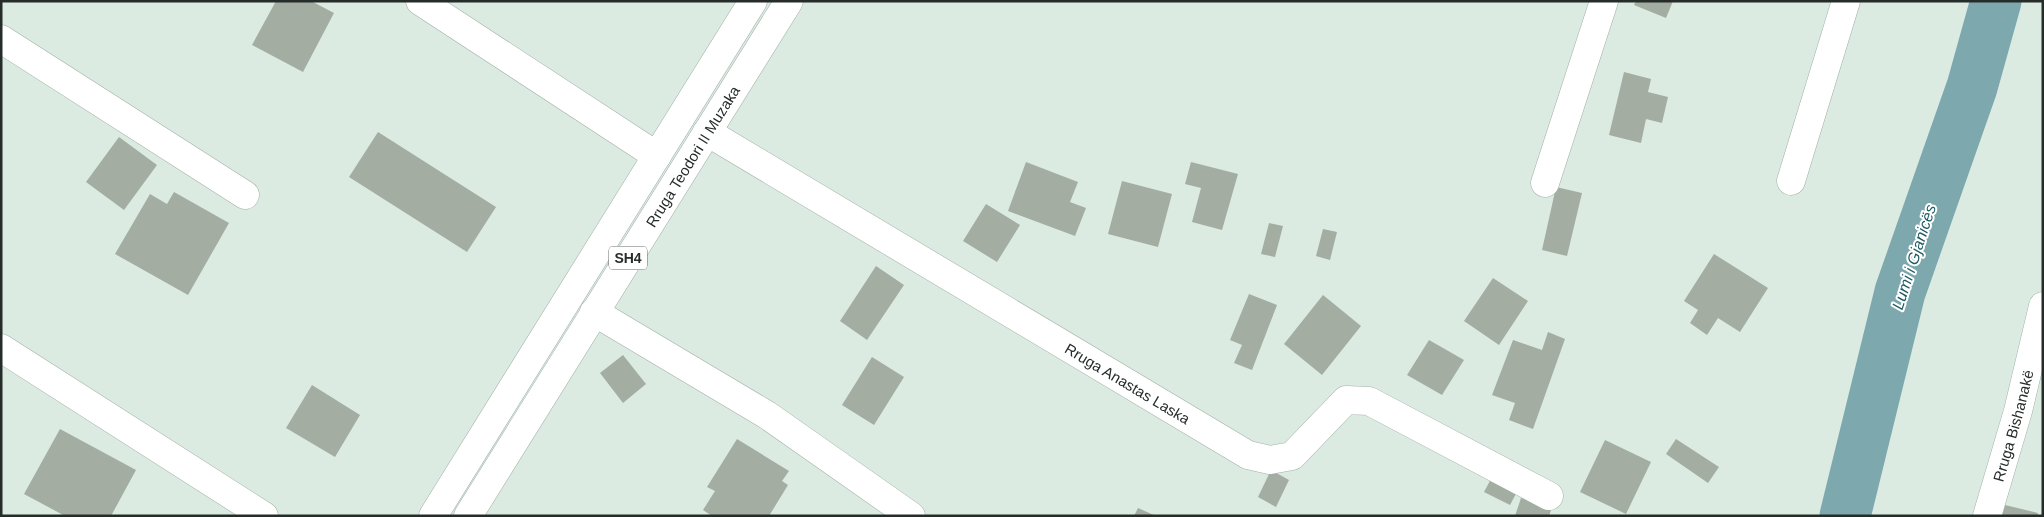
<svg xmlns="http://www.w3.org/2000/svg" width="2044" height="517" font-family="Helvetica,sans-serif">
  <rect width="100%" height="100%" fill="#dbebe2"/>
  <g fill="none" stroke-linecap="round" stroke-linejoin="round">
    <path stroke="#7ca8ae" stroke-width="51" d="M 1845,516 L 1900,292 L 1972,87 L 1996,1"/>
  </g>
  <path fill="#a3ada1" d="M 276,1 L 311,1 L 334,13 L 303,72 L 252,45 Z
    M 1636,1 L 1673,1 L 1666,18 L 1634,5 Z
    M 1624,72 L 1651,79 L 1648,92 L 1668,97 L 1662,123 L 1646,119 L 1641,143 L 1609,135 Z
    M 378,132 L 496,207 L 467,252 L 349,177 Z
    M 119,137 L 157,165 L 124,210 L 86,182 Z
    M 1026,162 L 1078,182 L 1070,202 L 1086,208 L 1075,236 L 1008,211 Z
    M 1191,162 L 1238,174 L 1222,230 L 1192,222 L 1201,188 L 1185,184 Z
    M 1122,181 L 1172,194 L 1158,247 L 1108,234 Z
    M 1556,187 L 1582,193 L 1567,256 L 1542,250 Z
    M 174,192 L 229,223 L 188,295 L 115,254 L 150,194 L 167,204 Z
    M 986,204 L 1020,225 L 997,262 L 963,241 Z
    M 1269,223 L 1283,226 L 1275,257 L 1261,254 Z
    M 1323,229 L 1337,232 L 1330,260 L 1316,256 Z
    M 1714,254 L 1768,288 L 1740,332 L 1718,318 L 1707,335 L 1690,323 L 1698,310 L 1684,301 Z
    M 876,266 L 904,285 L 867,340 L 840,321 Z
    M 1493,278 L 1528,301 L 1499,345 L 1464,321 Z
    M 1249,294 L 1277,305 L 1252,370 L 1234,363 L 1242,345 L 1230,340 Z
    M 1323,295 L 1361,326 L 1322,375 L 1284,344 Z
    M 1548,332 L 1565,339 L 1533,429 L 1509,420 L 1515,403 L 1492,395 L 1513,340 L 1542,350 Z
    M 1429,340 L 1464,360 L 1442,395 L 1407,375 Z
    M 623,355 L 646,384 L 623,403 L 600,373 Z
    M 872,357 L 904,377 L 874,425 L 842,405 Z
    M 312,385 L 360,415 L 335,457 L 286,428 Z
    M 60,429 L 136,470 L 111,516 L 65,516 L 24,494 Z
    M 737,439 L 789,471 L 782,481 L 788,485 L 769,516 L 712,516 L 703,510 L 715,491 L 707,487 Z
    M 1676,439 L 1719,467 L 1708,483 L 1666,454 Z
    M 1605,440 L 1651,462 L 1626,514 L 1580,492 Z
    M 1271,470 L 1289,480 L 1276,507 L 1258,497 Z
    M 1492,477 L 1518,490 L 1510,505 L 1484,492 Z
    M 1521,498 L 1552,507 L 1549,516 L 1515,516 Z
    M 2005,505 L 2038,513 L 2037,516 L 2002,516 Z
    M 1138,508 L 1156,516 L 1134,516 Z"/>
  <g fill="none" stroke-linecap="round" stroke-linejoin="round">
    <defs>
      <g id="minor">
        <path d="M 420,1 L 657,156"/>
        <path d="M 1,39 L 245,195"/>
        <path id="s1" d="M 707,132 L 1248,455 L 1270,460 L 1292,456 L 1346,400 L 1369,401 L 1549,496"/>
        <path d="M 1791,181 L 1846,1"/>
        <path d="M 1545,183 L 1604,1"/>
        <path d="M 594,312 L 767,415 L 911,516"/>
        <path d="M 1,348 L 264,516"/>
        <path id="s2" d="M 1987,516 L 2018,411 L 2043,306"/>
      </g>
      <g id="major">
        <path d="M 433,516 L 753,1"/>
        <path id="s3" d="M 468,516 L 789,1"/>
      </g>
    </defs>
    <use href="#minor" stroke="#a1b0a8" stroke-width="29"/>
    <use href="#major" stroke="#a1b0a8" stroke-width="29"/>
    <use href="#minor" stroke="#fff" stroke-width="28"/>
    <use href="#major" stroke="#fff" stroke-width="28"/>
  </g>
  <g text-anchor="middle" dominant-baseline="central" stroke-width="4" stroke-linejoin="round" paint-order="stroke">
    <rect fill="#fff" stroke="#676b69" stroke-width="1" x="609" y="246.5" width="38" height="23" rx="4"/>
    <g font-size="14" font-weight="bold" fill="#262c29">
      <text x="628" y="258">SH4</text>
    </g>
    <g font-size="15" fill="#262c29" stroke="#fff">
      <text stroke="none"><textPath href="#s3" startOffset="424">Rruga Teodori II Muzaka</textPath></text>
      <text stroke="none"><textPath href="#s1" startOffset="490">Rruga Anastas Laska</textPath></text>
      <text stroke="none"><textPath href="#s2" startOffset="94">Rruga Bishanakë</textPath></text>
    </g>
    <g font-size="16" font-style="italic" fill="#1e5b63" stroke="#fff">
      <text transform="translate(1914 257) rotate(-72)">Lumi i Gjanicës</text>
    </g>
  </g>
  <rect width="2044" height="517" fill="none" stroke="#262c29" stroke-width="5"/>
</svg>
